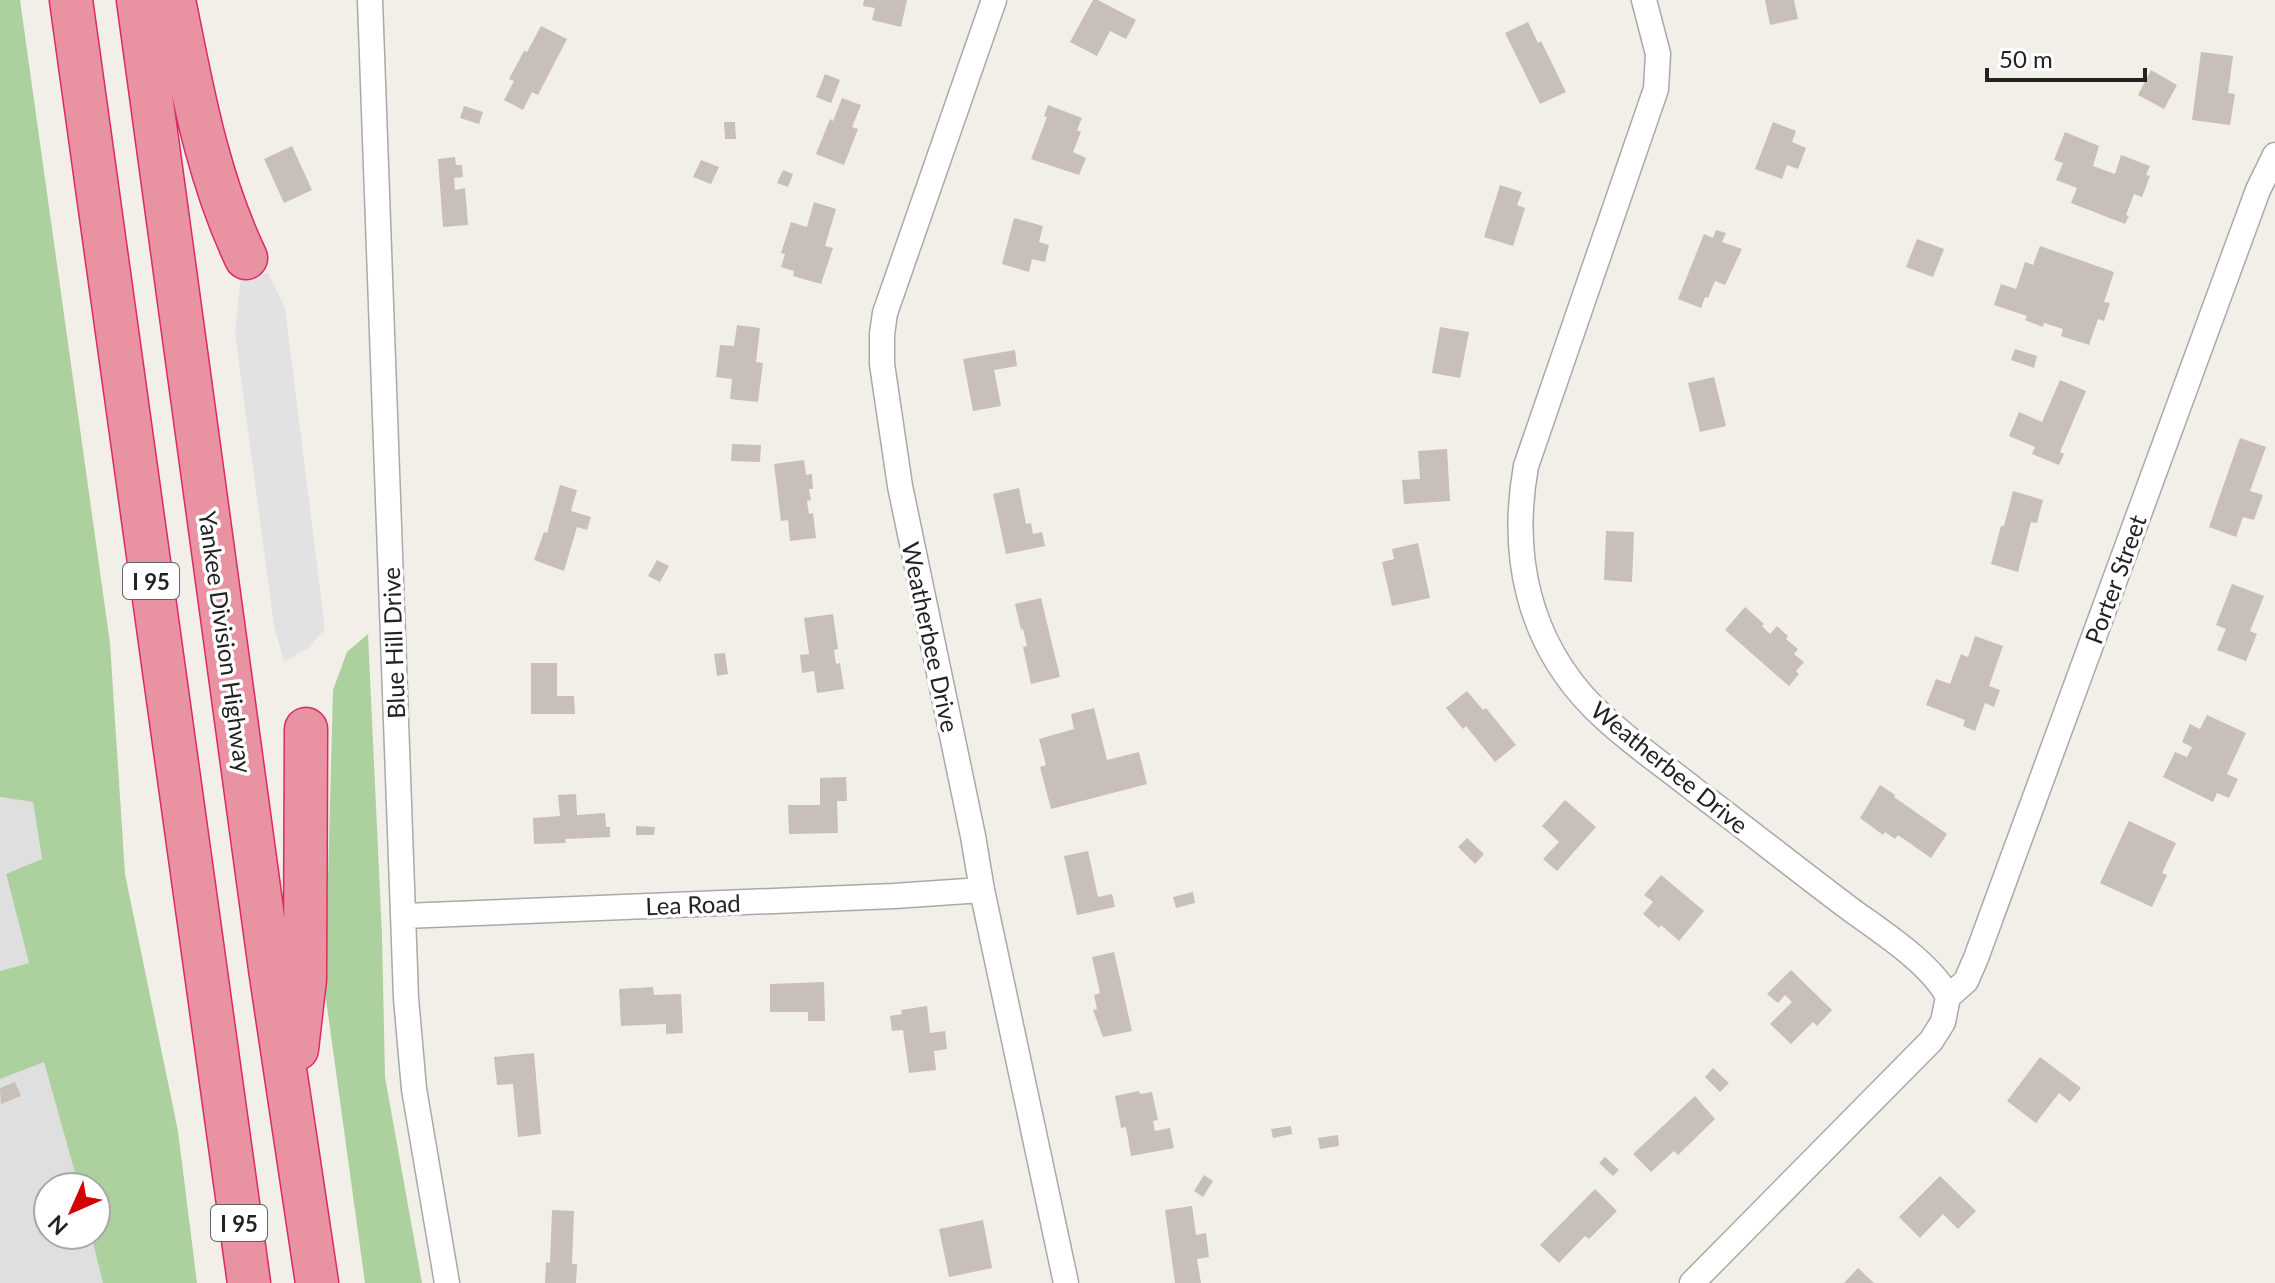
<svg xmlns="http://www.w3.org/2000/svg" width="2275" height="1283" font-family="Lato,sans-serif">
  <rect width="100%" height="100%" fill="#f2efe9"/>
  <path fill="#e0dfdf" d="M 0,797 L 33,802 L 42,859 L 6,875 L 29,963 L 0,971 Z
    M 44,1061 L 79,1187 L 48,1187 L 48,1235 L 91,1235 L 103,1283 L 0,1283 L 0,1079 Z"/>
  <path fill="#add19e" d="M 0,0 L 20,0 L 110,643 L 125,874 L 178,1131 L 197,1283 L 103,1283 L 91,1235 L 96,1235 L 96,1187 L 79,1187 L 44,1062 L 0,1079 L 0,971 L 29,963 L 6,874 L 42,859 L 33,802 L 0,797 Z
    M 368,634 L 382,935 L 385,1077 L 422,1283 L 365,1283 L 325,992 L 333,690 L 347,652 Z"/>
  <path fill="#e2e2e2" d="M 268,273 L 285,308 L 325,629 L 308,648 L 284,662 L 274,626 L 235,334 L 241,275 Z"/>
  <path fill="#c7bfb8" d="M 864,0 L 907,0 L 901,27 L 872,20 L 875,8 L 863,6 Z
    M 1093,0 L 1098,0 L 1136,20 L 1126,39 L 1110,31 L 1097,56 L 1070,42 Z
    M 1765,0 L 1794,0 L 1798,19 L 1770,25 Z
    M 1528,22 L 1538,43 L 1541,41 L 1566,92 L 1540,104 L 1505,33 Z
    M 541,26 L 567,39 L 538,95 L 532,92 L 523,110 L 504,100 L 514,81 L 509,79 L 524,51 L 527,52 Z
    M 2201,52 L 2233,56 L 2228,93 L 2235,94 L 2230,125 L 2192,120 Z
    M 2151,70 L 2177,85 L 2164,109 L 2138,95 Z
    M 825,74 L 840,80 L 831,103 L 816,97 Z
    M 842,98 L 861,105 L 852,127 L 858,129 L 844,165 L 816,154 L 830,119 L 833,121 Z
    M 1048,105 L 1082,118 L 1077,130 L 1081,132 L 1073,152 L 1086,158 L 1079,175 L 1031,159 L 1047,117 L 1044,116 Z
    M 464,106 L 483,112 L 479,124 L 460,118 Z
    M 724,122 L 735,122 L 736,139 L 725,139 Z
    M 1773,122 L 1796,131 L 1792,142 L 1806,148 L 1798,169 L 1787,165 L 1782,179 L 1755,169 Z
    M 2065,132 L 2099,146 L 2093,166 L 2115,174 L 2121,155 L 2150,166 L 2146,175 L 2150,176 L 2142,197 L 2134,194 L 2126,215 L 2129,216 L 2125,224 L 2071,203 L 2077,188 L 2056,180 L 2063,163 L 2054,160 Z
    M 292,146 L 312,190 L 284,203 L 264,159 Z
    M 455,157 L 456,165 L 462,165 L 463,177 L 454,178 L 455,190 L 465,188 L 468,225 L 443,227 L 438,159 Z
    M 701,160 L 719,167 L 711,184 L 693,177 Z
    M 783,170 L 793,174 L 788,187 L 777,183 Z
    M 1500,185 L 1522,192 L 1517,205 L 1525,208 L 1513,246 L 1484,237 Z
    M 814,202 L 836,209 L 825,246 L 833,248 L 821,284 L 793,276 L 794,271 L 781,267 L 785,254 L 781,253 L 791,222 L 807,227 Z
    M 1014,218 L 1043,226 L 1039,242 L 1049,245 L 1045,262 L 1032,259 L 1029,272 L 1002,264 Z
    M 1716,230 L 1726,233 L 1722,242 L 1742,249 L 1725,285 L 1715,281 L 1708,298 L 1705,297 L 1701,308 L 1678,299 L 1704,234 L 1713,238 Z
    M 1917,239 L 1944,249 L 1933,277 L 1906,267 Z
    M 2040,246 L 2114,272 L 2104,302 L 2110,303 L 2104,321 L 2098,319 L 2089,345 L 2061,336 L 2063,329 L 2044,323 L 2043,327 L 2025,320 L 2027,316 L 1994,305 L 2001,284 L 2016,289 L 2025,262 L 2033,265 Z
    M 737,325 L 760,328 L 756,362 L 763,363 L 758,402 L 730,399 L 732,379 L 716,377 L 720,345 L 734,346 Z
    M 1440,327 L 1469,332 L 1460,378 L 1432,373 Z
    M 2015,349 L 2037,356 L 2034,368 L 2011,360 Z
    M 1015,350 L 1017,366 L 994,370 L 1001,406 L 973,411 L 963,359 Z
    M 1714,377 L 1726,426 L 1700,432 L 1688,383 Z
    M 2060,380 L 2086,391 L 2060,452 L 2064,454 L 2059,465 L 2032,454 L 2035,447 L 2009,436 L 2019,412 L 2042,422 Z
    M 2240,438 L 2266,447 L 2250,491 L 2263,495 L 2254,520 L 2243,517 L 2236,537 L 2209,527 Z
    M 732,444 L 761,445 L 760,462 L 731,461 Z
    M 1447,449 L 1450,501 L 1404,504 L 1402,480 L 1420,479 L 1418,451 Z
    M 804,460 L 806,475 L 812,474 L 813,489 L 809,489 L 811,500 L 807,501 L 809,514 L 813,513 L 816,538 L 790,541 L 788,520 L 781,521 L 774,464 Z
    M 560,485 L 577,490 L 571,511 L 591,517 L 587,530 L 577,527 L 564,571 L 534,560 L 544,532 L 547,533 Z
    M 1019,488 L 1026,524 L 1031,523 L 1033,534 L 1042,532 L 1045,546 L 1006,554 L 993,494 Z
    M 2013,491 L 2043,500 L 2037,523 L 2031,522 L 2018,572 L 1991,564 L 2001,526 L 2004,526 Z
    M 1606,531 L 1634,532 L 1632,582 L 1604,580 Z
    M 1418,543 L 1430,598 L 1392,606 L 1382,562 L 1394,559 L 1392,549 Z
    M 657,560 L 669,566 L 660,582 L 648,576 Z
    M 2232,584 L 2264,596 L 2250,631 L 2257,634 L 2246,661 L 2217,650 L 2226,629 L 2216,625 Z
    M 1041,598 L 1060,677 L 1031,684 L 1023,647 L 1027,646 L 1023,629 L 1021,630 L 1015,604 Z
    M 1745,607 L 1764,624 L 1762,626 L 1770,634 L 1777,626 L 1788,636 L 1786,639 L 1798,649 L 1794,654 L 1804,662 L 1796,671 L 1799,674 L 1789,686 L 1725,630 Z
    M 833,614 L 838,649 L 834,650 L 836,664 L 840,663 L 844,689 L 817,693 L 814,671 L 802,673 L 800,655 L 809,654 L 804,618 Z
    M 1975,636 L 2003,646 L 1989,686 L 2000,690 L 1994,707 L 1985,703 L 1975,731 L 1963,726 L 1965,720 L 1926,705 L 1936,679 L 1950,684 L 1961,654 L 1968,657 Z
    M 725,653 L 728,674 L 717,676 L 714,654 Z
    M 531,663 L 557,663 L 557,696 L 574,696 L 575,714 L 531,714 Z
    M 1467,691 L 1483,710 L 1486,708 L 1516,745 L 1495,762 L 1466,726 L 1463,729 L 1446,708 Z
    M 1094,708 L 1107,760 L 1139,752 L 1147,784 L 1051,809 L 1040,767 L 1046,765 L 1039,739 L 1074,729 L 1071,714 Z
    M 2207,715 L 2246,733 L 2227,774 L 2238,779 L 2229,798 L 2217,793 L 2213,802 L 2163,777 L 2175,752 L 2187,757 L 2192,747 L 2182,742 L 2190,724 L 2200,729 Z
    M 846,777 L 847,801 L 837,801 L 838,833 L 789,834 L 788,805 L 820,805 L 820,778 Z
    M 1880,785 L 1895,795 L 1894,797 L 1947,834 L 1931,858 L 1898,835 L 1895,839 L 1885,832 L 1883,835 L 1860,818 Z
    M 576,794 L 577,815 L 605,813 L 606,827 L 610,827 L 610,837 L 565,839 L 566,843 L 534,844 L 533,818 L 560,816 L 558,795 Z
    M 1565,800 L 1596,827 L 1557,871 L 1543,859 L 1559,842 L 1542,826 Z
    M 2129,821 L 2176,843 L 2162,873 L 2167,875 L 2152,907 L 2100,883 Z
    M 636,826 L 655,827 L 654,835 L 636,835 Z
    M 1467,838 L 1484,854 L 1475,864 L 1458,847 Z
    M 1088,851 L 1098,897 L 1112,894 L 1115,907 L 1077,915 L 1064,856 Z
    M 1661,875 L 1704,911 L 1679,941 L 1661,925 L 1659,928 L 1643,914 L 1653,902 L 1644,895 Z
    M 1193,892 L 1195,903 L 1176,908 L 1173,897 Z
    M 1114,952 L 1132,1031 L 1103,1037 L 1093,1010 L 1097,1009 L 1094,995 L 1100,993 L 1092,957 Z
    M 1791,970 L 1832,1010 L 1817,1026 L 1813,1022 L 1791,1044 L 1770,1024 L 1792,1002 L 1785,995 L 1778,1003 L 1767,994 Z
    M 824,982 L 825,1021 L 808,1021 L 808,1012 L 770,1012 L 770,984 Z
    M 653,987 L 654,995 L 681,994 L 683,1033 L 666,1034 L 666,1024 L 621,1026 L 619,989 Z
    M 927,1006 L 930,1033 L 945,1031 L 947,1049 L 934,1051 L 936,1070 L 909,1073 L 903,1030 L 892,1031 L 890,1016 L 902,1014 L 901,1010 Z
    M 534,1053 L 541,1134 L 518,1137 L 513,1084 L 497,1085 L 494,1057 Z
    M 2040,1057 L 2081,1088 L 2070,1102 L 2059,1093 L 2036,1123 L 2007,1101 Z
    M 1713,1068 L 1729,1083 L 1720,1092 L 1705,1077 Z
    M 15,1082 L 21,1096 L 1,1104 L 0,1088 Z
    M 1139,1091 L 1140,1094 L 1152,1092 L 1158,1120 L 1153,1121 L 1155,1131 L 1170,1128 L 1174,1148 L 1131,1156 L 1126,1127 L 1121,1128 L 1115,1096 Z
    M 1695,1096 L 1715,1119 L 1678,1155 L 1674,1151 L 1651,1172 L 1633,1154 Z
    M 1291,1126 L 1292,1134 L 1273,1138 L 1271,1129 Z
    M 1338,1135 L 1339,1146 L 1320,1149 L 1318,1138 Z
    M 1605,1157 L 1619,1170 L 1613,1176 L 1599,1163 Z
    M 1204,1175 L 1213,1181 L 1203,1197 L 1194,1191 Z
    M 1940,1176 L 1976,1211 L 1958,1229 L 1943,1214 L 1920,1238 L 1899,1217 Z
    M 1595,1189 L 1617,1211 L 1589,1239 L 1585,1236 L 1559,1263 L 1540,1245 Z
    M 1192,1206 L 1196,1235 L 1206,1233 L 1209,1257 L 1197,1259 L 1201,1283 L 1175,1283 L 1165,1210 Z
    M 552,1210 L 574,1211 L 572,1264 L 577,1264 L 576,1283 L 545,1283 L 546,1262 L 550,1263 Z
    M 983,1220 L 992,1268 L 949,1277 L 939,1229 Z
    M 1858,1268 L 1874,1283 L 1844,1283 Z"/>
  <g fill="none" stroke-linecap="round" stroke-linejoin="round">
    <defs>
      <path id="minor" d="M 370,0 L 406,998 L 414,1089 L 447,1283
        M 994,0 L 885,313 L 882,334 L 882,364 L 900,486 L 973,836 L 982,890 L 1066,1283
        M 1644,0 L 1658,54 L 1656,89 L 1526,466 C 1510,555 1528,641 1593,707 C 1624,738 1662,764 1696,791 C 1748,830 1798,870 1850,909 C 1880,931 1932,964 1948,997 L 1943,1022 L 1931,1041 L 1692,1283
        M 404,916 L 894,896 L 982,890
        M 1948,997 L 1966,981 L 1976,958 L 2258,190 L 2275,155"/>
      <path id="motorway" d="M 71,0 L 249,1283
        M 138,0 L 270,969 L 317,1283
        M 174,0 C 192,89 207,176 246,258
        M 297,1049 L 305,979 L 306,729"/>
    </defs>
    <use href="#minor" stroke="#a9a9a9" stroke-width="27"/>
    <use href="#motorway" stroke="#dc2a67" stroke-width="45"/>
    <use href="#minor" stroke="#fff" stroke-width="24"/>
    <use href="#motorway" stroke="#e892a2" stroke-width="42"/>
  </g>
  <g text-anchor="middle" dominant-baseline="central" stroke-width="7" stroke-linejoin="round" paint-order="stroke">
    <g fill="#fff" stroke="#646464" stroke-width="2">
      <rect x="123" y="563" width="56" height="36" rx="6"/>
      <rect x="211" y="1205" width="56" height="36" rx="6"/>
    </g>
    <g font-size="22" font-weight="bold" fill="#222">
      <text x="151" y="581">I 95</text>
      <text x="239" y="1223">I 95</text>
    </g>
    <g font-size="24" fill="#222" stroke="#fff">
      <text transform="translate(2115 579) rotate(-70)">Porter Street</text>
      <text transform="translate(931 637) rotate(78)">Weatherbee Drive</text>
      <text transform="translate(226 642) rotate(82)">Yankee Division Highway</text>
      <text transform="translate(393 643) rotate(-92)">Blue Hill Drive</text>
      <text transform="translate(1670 767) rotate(39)">Weatherbee Drive</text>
      <text transform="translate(693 904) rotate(-2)">Lea Road</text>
    </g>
  </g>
  <g transform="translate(72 1211) rotate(225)"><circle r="38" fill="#ffffff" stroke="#a7a7a7" stroke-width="2"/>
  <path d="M0-6L14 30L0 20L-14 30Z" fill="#d40000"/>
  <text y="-12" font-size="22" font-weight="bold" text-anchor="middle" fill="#222222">N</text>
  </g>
  <path d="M1987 68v12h158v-12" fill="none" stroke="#222222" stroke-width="4"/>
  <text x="1999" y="68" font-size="24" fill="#222222" stroke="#ffffff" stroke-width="6" paint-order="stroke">50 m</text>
</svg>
